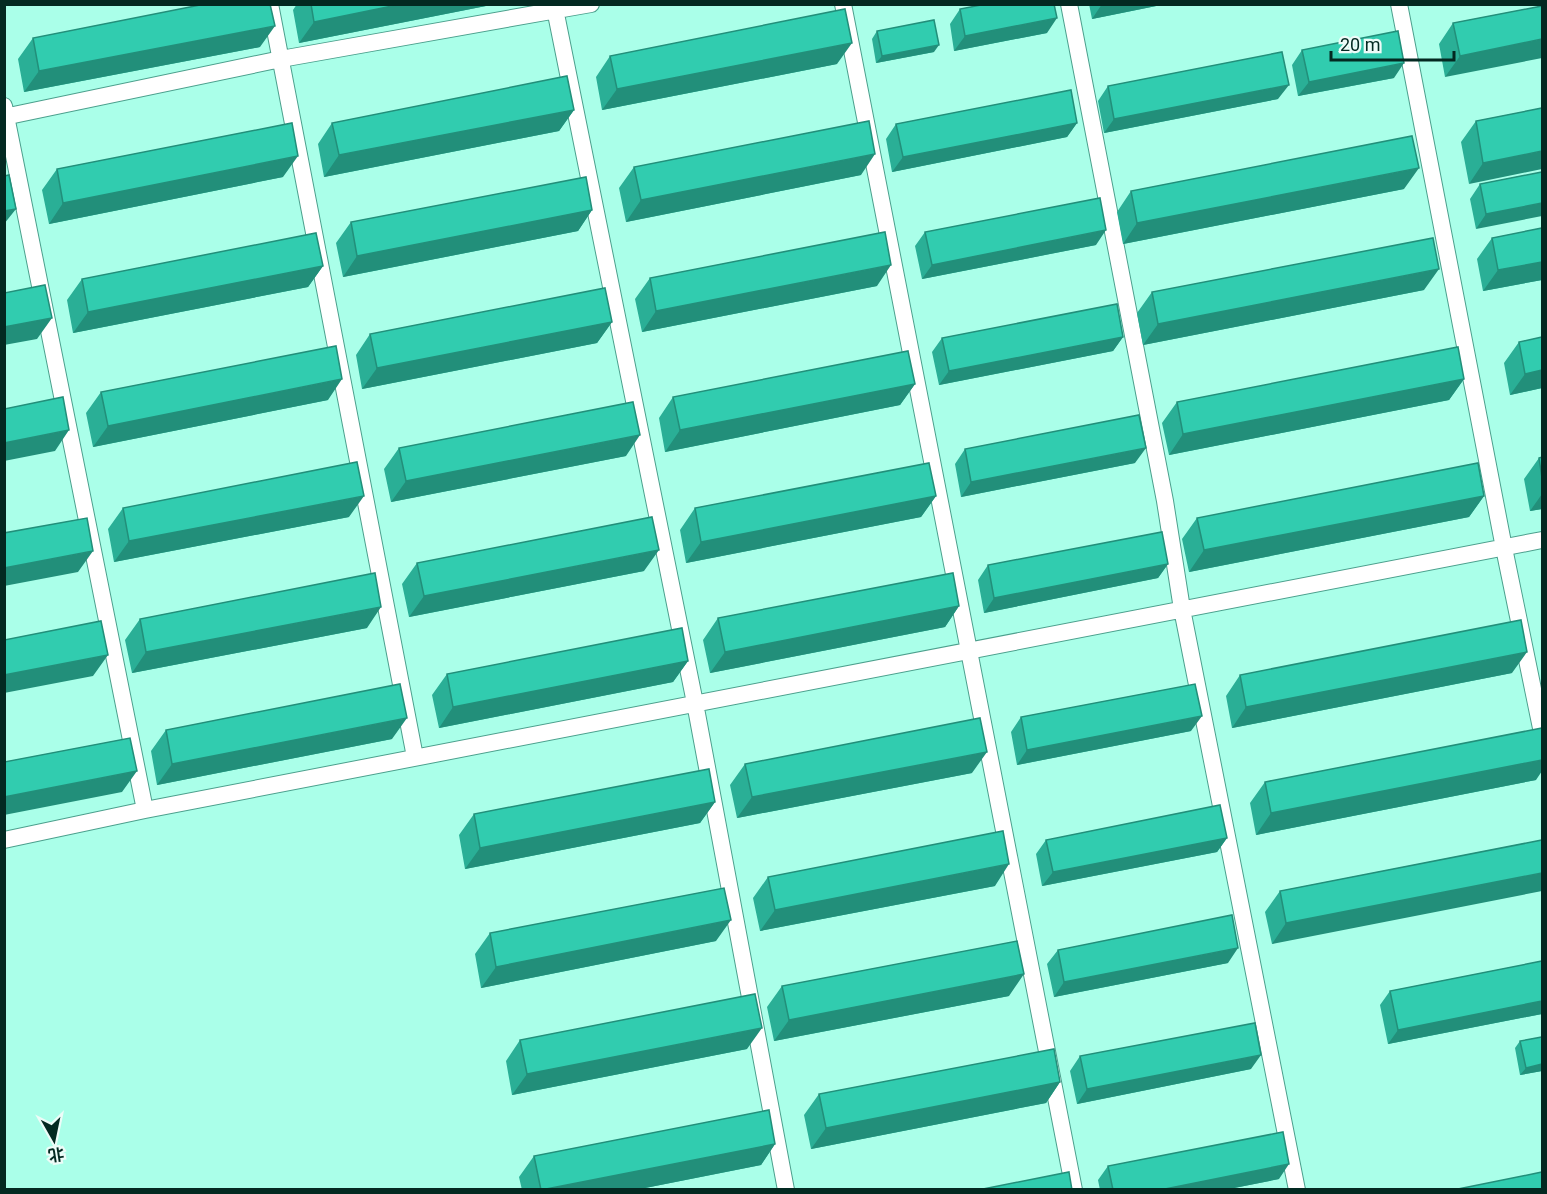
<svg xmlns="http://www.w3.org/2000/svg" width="1547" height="1194" font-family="Roboto,'Noto Sans SC',sans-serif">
  <rect width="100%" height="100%" fill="#aaffe9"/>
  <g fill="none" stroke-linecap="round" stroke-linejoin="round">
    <defs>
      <path id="service" d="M 270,4 L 415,757
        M 554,4 L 695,703 L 786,1190
        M 843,4 L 1074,1190
        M 1069,4 L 1165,501 L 1182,609 L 1297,1190
        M 1399,4 L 1504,548 L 1542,733
        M 4,106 L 145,810
        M 4,117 L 281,59 L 591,4
        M 4,840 L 145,810 L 1542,540"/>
    </defs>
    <use href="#service" stroke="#4ca08d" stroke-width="18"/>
    <use href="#service" stroke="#fff" stroke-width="16"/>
  </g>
  <path fill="#2aaf96" d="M 297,4 L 496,4 L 299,43 L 293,10 Z
    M 1089,4 L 1166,4 L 1092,19 Z
    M 1542,6 L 1445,77 L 1439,44 L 1453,23 Z
    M 960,9 L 1047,33 L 954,51 L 950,24 Z
    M 877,31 L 934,52 L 876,63 L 872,39 Z
    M 33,38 L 260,47 L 24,92 L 18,59 Z
    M 1302,50 L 1394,78 L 1298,96 L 1292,65 Z
    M 610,56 L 837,64 L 602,110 L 596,77 Z
    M 1108,86 L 1278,99 L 1104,133 L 1098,101 Z
    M 1542,108 L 1469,184 L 1461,142 L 1476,121 Z
    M 574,110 L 559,131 L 324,177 L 318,144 L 332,123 Z
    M 1077,123 L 1067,137 L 892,172 L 886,139 L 896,124 Z
    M 634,167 L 861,175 L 626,222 L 619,188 Z
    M 57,169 L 283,177 L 49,224 L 42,190 Z
    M 1542,172 L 1476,229 L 1470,199 L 1480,184 Z
    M 1404,189 L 1123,244 L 1117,212 L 1131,191 Z
    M 592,210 L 578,231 L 343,277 L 336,243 L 351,222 Z
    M 1542,228 L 1542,280 L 1483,291 L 1477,259 L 1492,238 Z
    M 925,232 L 1096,245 L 922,279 L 915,246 Z
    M 323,266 L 308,287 L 73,333 L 67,300 L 82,279 Z
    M 650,278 L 877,286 L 642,332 L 635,299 Z
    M 1424,290 L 1143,345 L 1137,313 L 1152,292 Z
    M 612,322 L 597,343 L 362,389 L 356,355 L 370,334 Z
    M 1123,337 L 1113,351 L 939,385 L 932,352 L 942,338 Z
    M 1542,337 L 1542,388 L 1510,395 L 1504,363 L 1519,342 Z
    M 1464,379 L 1449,400 L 1169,455 L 1162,423 L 1177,402 Z
    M 915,384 L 900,405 L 665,452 L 659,418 L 673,397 Z
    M 101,392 L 328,400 L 93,447 L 86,413 Z
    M 399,448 L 626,456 L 391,502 L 384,469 Z
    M 965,449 L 1135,463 L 961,497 L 955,464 Z
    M 1542,457 L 1542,509 L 1530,511 L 1524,479 L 1539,458 Z
    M 936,496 L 921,517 L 686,563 L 680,530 L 695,508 Z
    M 1484,496 L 1469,517 L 1189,572 L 1182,539 L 1197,518 Z
    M 123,508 L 349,517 L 114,562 L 108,529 Z
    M 417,563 L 644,571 L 409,617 L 402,584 Z
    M 1168,564 L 1158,578 L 984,613 L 978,580 L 988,565 Z
    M 959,606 L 945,627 L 710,673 L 703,640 L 718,618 Z
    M 140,619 L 367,628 L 132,673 L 125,640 Z
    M 688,661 L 673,682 L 439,728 L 432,695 L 447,674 Z
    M 1512,673 L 1232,728 L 1226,696 L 1240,675 Z
    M 1021,717 L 1191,731 L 1017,765 L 1011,732 Z
    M 166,730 L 392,739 L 157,785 L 151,751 Z
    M 745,764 L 972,773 L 737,818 L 730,785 Z
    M 1536,780 L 1256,835 L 1250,803 L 1265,782 Z
    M 715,802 L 700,823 L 465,869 L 459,835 L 474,814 Z
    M 1227,838 L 1217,852 L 1042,886 L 1036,854 L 1046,840 Z
    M 1542,840 L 1272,944 L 1265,912 L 1280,891 Z
    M 768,877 L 995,886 L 760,931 L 753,898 Z
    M 490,933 L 716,941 L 481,988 L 475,954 Z
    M 1058,950 L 1228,963 L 1054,997 L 1047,964 Z
    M 1542,961 L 1542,1014 L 1388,1044 L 1380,1005 L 1390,991 Z
    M 782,986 L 1009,996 L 774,1041 L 767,1007 Z
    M 1542,1037 L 1542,1071 L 1520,1075 L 1515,1048 L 1520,1041 Z
    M 520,1040 L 747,1049 L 512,1095 L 506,1061 Z
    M 1080,1056 L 1251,1069 L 1077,1104 L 1070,1071 Z
    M 1060,1082 L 1046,1103 L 811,1149 L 804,1115 L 819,1094 Z
    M 775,1144 L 761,1165 L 635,1190 L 522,1190 L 519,1177 L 534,1156 Z
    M 1108,1166 L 1279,1179 L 1224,1190 L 1100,1190 L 1098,1180 Z"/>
  <path fill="#228f7a" d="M 402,4 L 496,4 L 299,43 L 314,22 Z
    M 1102,4 L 1166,4 L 1092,19 Z
    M 1057,18 L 1047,33 L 954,51 L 965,36 Z
    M 275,26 L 260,47 L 24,92 L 39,71 Z
    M 1542,39 L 1542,58 L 1445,77 L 1460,56 Z
    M 852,43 L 837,64 L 602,110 L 617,89 Z
    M 939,45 L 934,52 L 876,63 L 882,56 Z
    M 1404,63 L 1394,78 L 1298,96 L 1309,82 Z
    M 1289,85 L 1278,99 L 1104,133 L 1114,119 Z
    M 574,110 L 559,131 L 324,177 L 339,155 Z
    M 1077,123 L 1067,137 L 892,172 L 903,157 Z
    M 1542,151 L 1542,169 L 1469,184 L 1483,163 Z
    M 875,154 L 861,175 L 626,222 L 641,200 Z
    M 298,156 L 283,177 L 49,224 L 63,203 Z
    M 1419,168 L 1404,189 L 1123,244 L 1137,223 Z
    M 1542,203 L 1542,216 L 1476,229 L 1486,214 Z
    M 16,209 L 4,224 L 4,211 Z
    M 592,210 L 578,231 L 343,277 L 357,256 Z
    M 1106,230 L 1096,245 L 922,279 L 932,265 Z
    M 1542,262 L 1542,280 L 1483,291 L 1498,270 Z
    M 891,265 L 877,286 L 642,332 L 656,311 Z
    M 323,266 L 308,287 L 73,333 L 88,312 Z
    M 1439,269 L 1424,290 L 1143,345 L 1158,324 Z
    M 52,318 L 37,339 L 4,345 L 4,327 Z
    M 612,322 L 597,343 L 362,389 L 377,368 Z
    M 1123,337 L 1113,351 L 939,385 L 949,371 Z
    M 1542,370 L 1542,388 L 1510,395 L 1525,374 Z
    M 342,379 L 328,400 L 93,447 L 108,426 Z
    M 1464,379 L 1449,400 L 1169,455 L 1183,434 Z
    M 915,384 L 900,405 L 665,452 L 680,430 Z
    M 69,430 L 55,451 L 4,461 L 4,443 Z
    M 640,435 L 626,456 L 391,502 L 406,481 Z
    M 1146,448 L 1135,463 L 961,497 L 971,482 Z
    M 1542,494 L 1542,509 L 1530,511 Z
    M 364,496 L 349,517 L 114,562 L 129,541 Z
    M 936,496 L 921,517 L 686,563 L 701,542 Z
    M 1484,496 L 1469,517 L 1189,572 L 1204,550 Z
    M 659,550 L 644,571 L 409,617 L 424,596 Z
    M 93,551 L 78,572 L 4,586 L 4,568 Z
    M 1168,564 L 1158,578 L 984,613 L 994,598 Z
    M 959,606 L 945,627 L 710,673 L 725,652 Z
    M 381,607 L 367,628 L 132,673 L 146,652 Z
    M 1527,652 L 1512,673 L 1232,728 L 1246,707 Z
    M 108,655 L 93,676 L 4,693 L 4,675 Z
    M 688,661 L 673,682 L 439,728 L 453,707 Z
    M 1202,716 L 1191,731 L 1017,765 L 1027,750 Z
    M 407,718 L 392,739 L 157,785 L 172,764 Z
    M 987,752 L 972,773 L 737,818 L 752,797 Z
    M 1542,760 L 1542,771 L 1536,780 L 1256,835 L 1271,813 Z
    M 137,771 L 122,792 L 4,815 L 4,797 Z
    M 715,802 L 700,823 L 465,869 L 480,848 Z
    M 1227,838 L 1217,852 L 1042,886 L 1053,872 Z
    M 1009,864 L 995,886 L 760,931 L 775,910 Z
    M 1542,873 L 1542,891 L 1272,944 L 1286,923 Z
    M 731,920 L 716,941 L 481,988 L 496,967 Z
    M 1238,948 L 1228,963 L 1054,997 L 1064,982 Z
    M 1024,974 L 1009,996 L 774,1041 L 789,1020 Z
    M 1542,1001 L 1542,1014 L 1388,1044 L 1398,1030 Z
    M 762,1028 L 747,1049 L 512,1095 L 527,1074 Z
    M 1261,1055 L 1251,1069 L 1077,1104 L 1087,1089 Z
    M 1542,1064 L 1542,1071 L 1520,1075 L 1526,1068 Z
    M 1060,1082 L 1046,1103 L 811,1149 L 826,1128 Z
    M 775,1144 L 761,1165 L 635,1190 L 541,1190 Z
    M 1289,1164 L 1279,1179 L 1224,1190 L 1160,1190 Z"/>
  <path fill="#31ccaf" stroke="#228f7a" stroke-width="1.5" d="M 205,4 L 270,4 L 275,26 L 39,71 L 33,38 Z
    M 311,4 L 402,4 L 314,22 Z
    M 986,4 L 1054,4 L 1057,18 L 965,36 L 960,9 Z
    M 1542,6 L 1542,39 L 1460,56 L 1453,23 Z
    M 845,9 L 852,43 L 617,89 L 610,56 Z
    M 934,20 L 939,45 L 882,56 L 877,31 Z
    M 1398,31 L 1404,63 L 1309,82 L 1302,50 Z
    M 1282,52 L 1289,85 L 1114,119 L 1108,86 Z
    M 567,76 L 574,110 L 339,155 L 332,123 Z
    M 1071,90 L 1077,123 L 903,157 L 896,124 Z
    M 1542,108 L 1542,151 L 1483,163 L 1476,121 Z
    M 869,121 L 875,154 L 641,200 L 634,167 Z
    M 292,123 L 298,156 L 63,203 L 57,169 Z
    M 1412,136 L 1419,168 L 1137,223 L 1131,191 Z
    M 1542,172 L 1542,203 L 1486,214 L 1480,184 Z
    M 9,175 L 16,209 L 4,211 L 4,176 Z
    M 586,177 L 592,210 L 357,256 L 351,222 Z
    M 1100,198 L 1106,230 L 932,265 L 925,232 Z
    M 1542,228 L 1542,262 L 1498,270 L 1492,238 Z
    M 885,232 L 891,265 L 656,311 L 650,278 Z
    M 316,233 L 323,266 L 88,312 L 82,279 Z
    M 1433,238 L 1439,269 L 1158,324 L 1152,292 Z
    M 45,285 L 52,318 L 4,327 L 4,293 Z
    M 605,288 L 612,322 L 377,368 L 370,334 Z
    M 1117,304 L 1123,337 L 949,371 L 942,338 Z
    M 1542,337 L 1542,370 L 1525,374 L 1519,342 Z
    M 336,346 L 342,379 L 108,426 L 101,392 Z
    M 1458,347 L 1464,379 L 1183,434 L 1177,402 Z
    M 908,351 L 915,384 L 680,430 L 673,397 Z
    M 63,397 L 69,430 L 4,443 L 4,409 Z
    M 633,402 L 640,435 L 406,481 L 399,448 Z
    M 1139,415 L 1146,448 L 971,482 L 965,449 Z
    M 1542,457 L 1542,478 L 1539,458 Z
    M 357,462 L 364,496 L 129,541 L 123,508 Z
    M 929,463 L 936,496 L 701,542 L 695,508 Z
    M 1478,463 L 1484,496 L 1204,550 L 1197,518 Z
    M 652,517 L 659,550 L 424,596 L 417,563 Z
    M 87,518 L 93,551 L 4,568 L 4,533 Z
    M 1162,532 L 1168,564 L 994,598 L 988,565 Z
    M 375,573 L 381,607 L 146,652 L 140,619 Z
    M 953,573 L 959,606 L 725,652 L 718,618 Z
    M 1521,620 L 1527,652 L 1246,707 L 1240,675 Z
    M 101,621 L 108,655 L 4,675 L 4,640 Z
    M 682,628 L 688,661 L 453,707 L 447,674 Z
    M 400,684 L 407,718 L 172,764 L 166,730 Z
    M 1195,684 L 1202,716 L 1027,750 L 1021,717 Z
    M 980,718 L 987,752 L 752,797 L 745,764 Z
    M 1542,728 L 1542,760 L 1271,813 L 1265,782 Z
    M 130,738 L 137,771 L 4,797 L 4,762 Z
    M 709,769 L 715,802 L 480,848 L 474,814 Z
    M 1220,805 L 1227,838 L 1053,872 L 1046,840 Z
    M 1003,831 L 1009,864 L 775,910 L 768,877 Z
    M 1542,840 L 1542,873 L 1286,923 L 1280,891 Z
    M 724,888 L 731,920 L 496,967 L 490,933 Z
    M 1232,915 L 1238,948 L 1064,982 L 1058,950 Z
    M 1017,941 L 1024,974 L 789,1020 L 782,986 Z
    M 1542,961 L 1542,1001 L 1398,1030 L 1390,991 Z
    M 755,994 L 762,1028 L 527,1074 L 520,1040 Z
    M 1255,1023 L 1261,1055 L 1087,1089 L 1080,1056 Z
    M 1542,1037 L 1542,1064 L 1526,1068 L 1520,1041 Z
    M 1054,1049 L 1060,1082 L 826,1128 L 819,1094 Z
    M 769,1110 L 775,1144 L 541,1190 L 534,1156 Z
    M 1283,1132 L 1289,1164 L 1160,1190 L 1113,1190 L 1108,1166 Z
    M 1069,1172 L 1072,1190 L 978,1190 Z
    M 1542,1172 L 1542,1190 L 1453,1190 Z"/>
  <rect width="1547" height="1194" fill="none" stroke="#032921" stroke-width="12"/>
  <g transform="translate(54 1140) rotate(171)" stroke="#edfcf8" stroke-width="4.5" paint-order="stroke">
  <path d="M0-4.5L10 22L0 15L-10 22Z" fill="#032921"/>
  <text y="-9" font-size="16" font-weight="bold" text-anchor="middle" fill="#032921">北</text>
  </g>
  <path d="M1331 51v9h123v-9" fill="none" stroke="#032921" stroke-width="3"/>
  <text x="1340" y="51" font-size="18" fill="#032921" stroke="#edfcf8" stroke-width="4.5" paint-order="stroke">20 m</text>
</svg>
